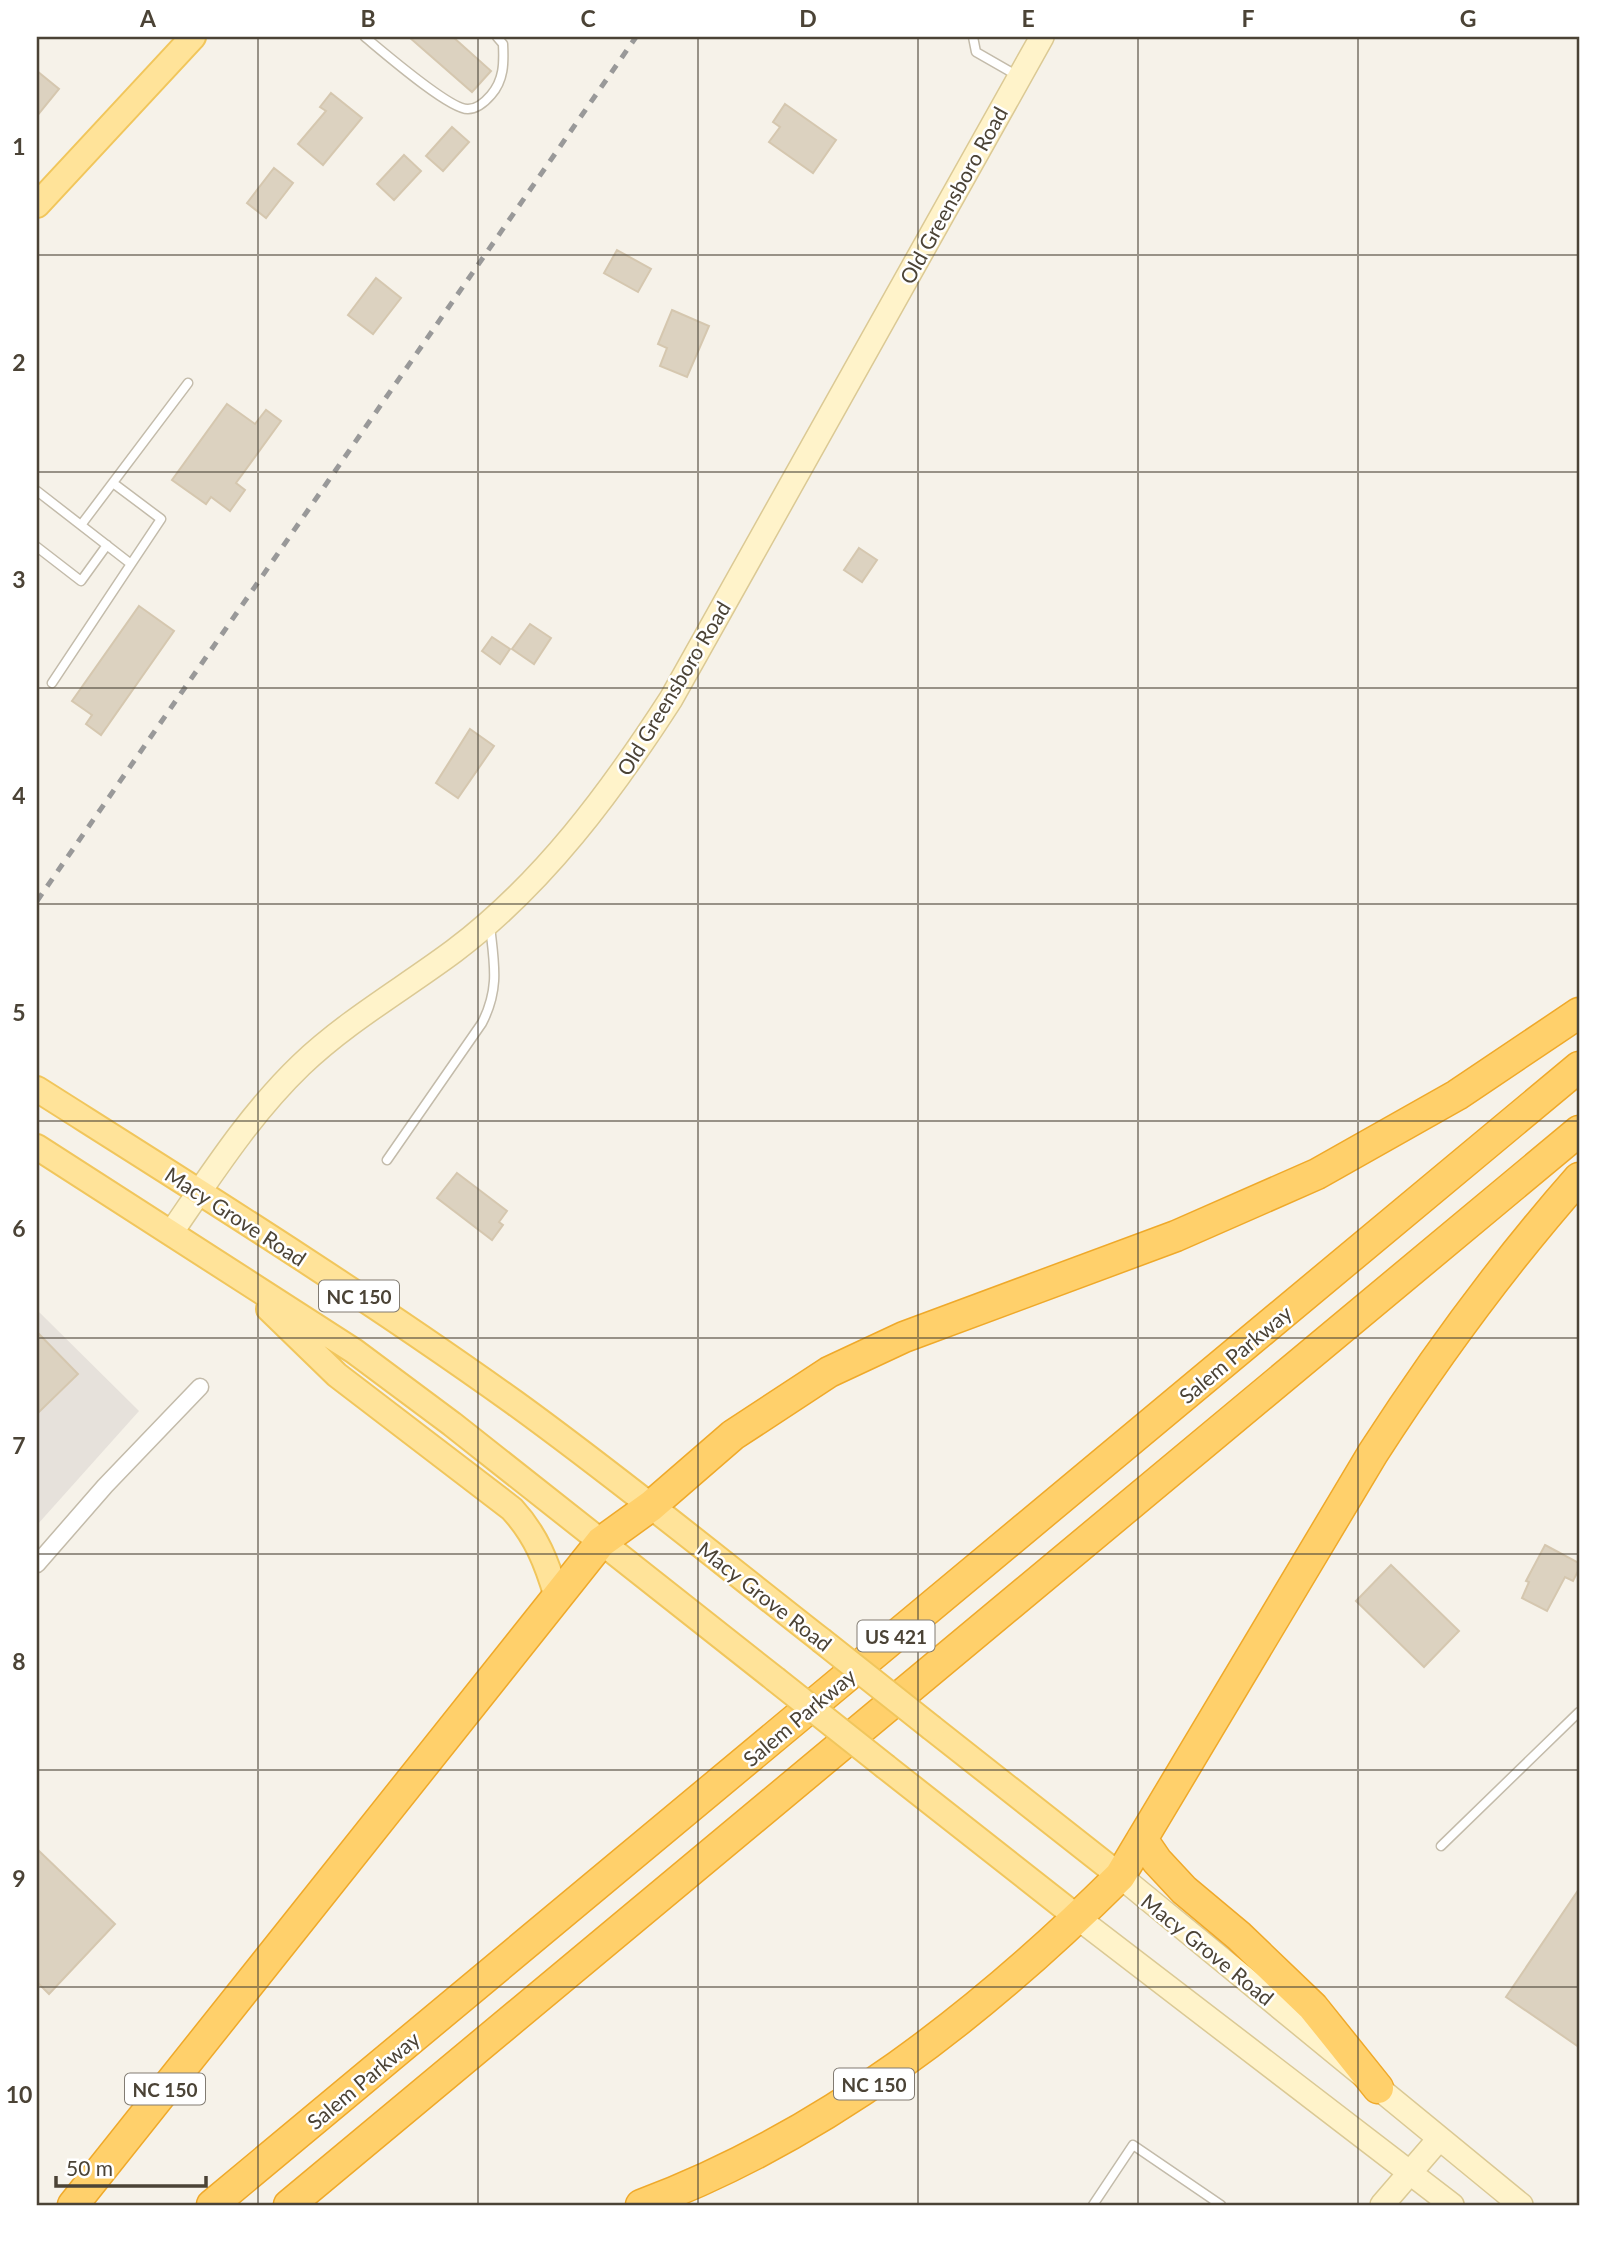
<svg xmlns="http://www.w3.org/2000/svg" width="1616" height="2242" font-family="Lato,sans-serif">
  <rect width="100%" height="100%" fill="#f6f2e9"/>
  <path fill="#e6e1db" d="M 37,1310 L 139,1411 L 37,1525 Z"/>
  <path fill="#dcd2c0" stroke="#d5c7af" stroke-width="2" d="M 409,37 L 453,37 L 491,71 L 472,92 Z
    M 37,71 L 59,89 L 37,116 Z
    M 331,93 L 362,118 L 323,165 L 298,144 L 326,111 L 320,107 Z
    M 785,104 L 836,140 L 813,173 L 769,142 L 780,127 L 773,122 Z
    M 452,127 L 469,142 L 443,171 L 426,156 Z
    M 404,155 L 421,171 L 394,200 L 377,184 Z
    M 274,168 L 293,183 L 266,218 L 247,203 Z
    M 617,250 L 651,269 L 638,292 L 604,273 Z
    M 376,278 L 401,298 L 373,334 L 348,315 Z
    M 672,310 L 709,326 L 687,377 L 660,366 L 667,348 L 658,344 Z
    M 227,404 L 255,424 L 266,410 L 281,421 L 236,483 L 245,490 L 230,511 L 211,497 L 206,504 L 172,480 Z
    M 859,548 L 877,560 L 862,582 L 844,570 Z
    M 139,606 L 174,631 L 101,735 L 86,724 L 92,715 L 72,701 Z
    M 530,624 L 551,638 L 534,664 L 512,649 Z
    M 492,637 L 510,649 L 500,664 L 482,651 Z
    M 470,729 L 494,746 L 458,798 L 436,783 Z
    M 457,1173 L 507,1211 L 499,1222 L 503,1225 L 492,1240 L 437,1198 Z
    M 37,1332 L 78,1374 L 37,1414 Z
    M 1545,1545 L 1579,1563 L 1579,1569 L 1573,1581 L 1565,1577 L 1547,1611 L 1522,1598 L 1529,1582 L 1526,1581 Z
    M 1391,1565 L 1459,1631 L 1424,1667 L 1356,1601 Z
    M 37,1849 L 115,1924 L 49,1994 L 37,1982 Z
    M 1579,1889 L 1579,2047 L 1506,1997 Z"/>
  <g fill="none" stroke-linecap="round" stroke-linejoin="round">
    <defs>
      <path id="lane" d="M 365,37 C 382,51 450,110 468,109 C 477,109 485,102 491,95 C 504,80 504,63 503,44 L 497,37
        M 973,37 L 976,52 L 1018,76
        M 37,491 L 131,564 L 161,519 L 113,483
        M 81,525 L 188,383
        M 37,547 L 81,581 L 107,545
        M 52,683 L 131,564
        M 387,1160 L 482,1023 C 500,988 494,963 490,926
        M 1441,1846 L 1579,1712
        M 1093,2205 L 1133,2145 L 1221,2205"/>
      <path id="street" d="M 37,1564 L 105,1486 L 200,1387"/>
      <path id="secondary" d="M 171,1233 C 211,1175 250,1114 301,1065 C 347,1021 403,989 454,951 C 543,884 611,792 671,699 L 1042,37
        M 1120,1876 L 1521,2205
        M 1078,1918 L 1452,2205
        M 1382,2205 L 1439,2139"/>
      <path id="primary" d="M 37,205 L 193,37
        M 37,1089 C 198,1191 360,1292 515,1403 C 620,1479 720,1561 821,1640
        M 37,1147 L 354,1351 L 452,1424 L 775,1679
        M 269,1309 L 337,1375 L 512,1509 C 536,1535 547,1563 557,1597
        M 932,1728 L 1120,1876
        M 886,1767 L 1078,1918"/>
      <path id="highway" d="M 1142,1839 L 1157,1861 L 1184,1890 L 1239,1936 L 1313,2007 L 1378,2088
        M 73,2205 L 601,1542 L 651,1506 L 733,1435 L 829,1372 L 904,1337 L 1176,1236 L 1317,1174 L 1457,1095 L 1579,1013
        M 212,2205 L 1579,1067
        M 289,2205 L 1579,1131
        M 641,2205 C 825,2136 981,2014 1120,1876 L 1373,1453 C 1435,1357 1503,1264 1579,1178"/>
    </defs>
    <use href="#lane" stroke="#c3bbaa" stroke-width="11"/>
    <use href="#street" stroke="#c3bbaa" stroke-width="19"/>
    <use href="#secondary" stroke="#dbc994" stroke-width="26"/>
    <use href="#primary" stroke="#f1c65c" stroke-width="28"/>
    <use href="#highway" stroke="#efa92a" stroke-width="33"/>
    <use href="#lane" stroke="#fff" stroke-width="8"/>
    <use href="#street" stroke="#fff" stroke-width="16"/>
    <use href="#secondary" stroke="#fff3ca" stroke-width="23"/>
    <use href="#primary" stroke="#ffe399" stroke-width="24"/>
    <use href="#highway" stroke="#ffd06b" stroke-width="30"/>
    <path stroke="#999" stroke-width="5" stroke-dasharray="9 9" stroke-linecap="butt" d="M 37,901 L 636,37"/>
    <defs>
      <path id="primary-bridge" d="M 821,1640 L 932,1728
        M 775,1679 L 886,1767"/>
    </defs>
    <use href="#primary-bridge" stroke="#f1c65c" stroke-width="28" stroke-linecap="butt"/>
    <use href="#primary-bridge" stroke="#ffe399" stroke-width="24"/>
  </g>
  <path fill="none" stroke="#4b4336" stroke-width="2" stroke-opacity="0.55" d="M 258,37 L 258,2205M 478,37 L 478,2205M 698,37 L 698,2205M 918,37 L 918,2205M 1138,37 L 1138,2205M 1358,37 L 1358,2205M 37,255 L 1579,255M 37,472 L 1579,472M 37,688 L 1579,688M 37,904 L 1579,904M 37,1121 L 1579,1121M 37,1338 L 1579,1338M 37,1554 L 1579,1554M 37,1770 L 1579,1770M 37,1987 L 1579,1987"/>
  <g text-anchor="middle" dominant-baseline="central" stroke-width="5" stroke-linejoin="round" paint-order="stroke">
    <g fill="#fff" stroke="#817b72" stroke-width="2">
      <rect x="319" y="1280.5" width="80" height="31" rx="5"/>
      <rect x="857.5" y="1620.5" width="77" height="31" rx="5"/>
      <rect x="834" y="2068.5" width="80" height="31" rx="5"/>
      <rect x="125" y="2073.5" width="80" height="31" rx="5"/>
    </g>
    <g font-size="19" font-weight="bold" fill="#4b4336">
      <text x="359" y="1296">NC 150</text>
      <text x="896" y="1636">US 421</text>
      <text x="874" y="2084">NC 150</text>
      <text x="165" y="2089">NC 150</text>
    </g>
    <g font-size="21" fill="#4b4336" stroke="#fff">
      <text transform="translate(953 195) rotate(-61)">Old Greensboro Road</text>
      <text transform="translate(673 688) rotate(-59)">Old Greensboro Road</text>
      <text transform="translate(236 1216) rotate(33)">Macy Grove Road</text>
      <text transform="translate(1235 1354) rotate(-40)">Salem Parkway</text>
      <text transform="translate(765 1596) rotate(38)">Macy Grove Road</text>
      <text transform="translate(799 1717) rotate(-40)">Salem Parkway</text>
      <text transform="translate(1208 1949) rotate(39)">Macy Grove Road</text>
      <text transform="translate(363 2080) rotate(-40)">Salem Parkway</text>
    </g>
  </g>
  <rect width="1616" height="2242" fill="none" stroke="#ffffff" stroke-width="77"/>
  <path d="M56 2176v10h150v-10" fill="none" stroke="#4b4336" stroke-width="3.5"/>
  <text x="66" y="2176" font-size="21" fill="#4b4336" stroke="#ffffff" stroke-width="5" paint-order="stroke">50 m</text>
  <rect x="38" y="38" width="1540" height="2166" fill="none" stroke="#4b4336" stroke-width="2.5"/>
  <g font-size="23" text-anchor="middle" font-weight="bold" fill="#4b4336">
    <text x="148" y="27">A</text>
    <text x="368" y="27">B</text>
    <text x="588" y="27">C</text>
    <text x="808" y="27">D</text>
    <text x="1028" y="27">E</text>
    <text x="1248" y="27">F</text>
    <text x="1468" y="27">G</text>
    <text x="19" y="155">1</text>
    <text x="19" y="371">2</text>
    <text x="19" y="588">3</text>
    <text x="19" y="804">4</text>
    <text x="19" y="1021">5</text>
    <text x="19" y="1237">6</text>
    <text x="19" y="1454">7</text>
    <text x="19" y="1670">8</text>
    <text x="19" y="1887">9</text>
    <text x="19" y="2103">10</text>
  </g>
</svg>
